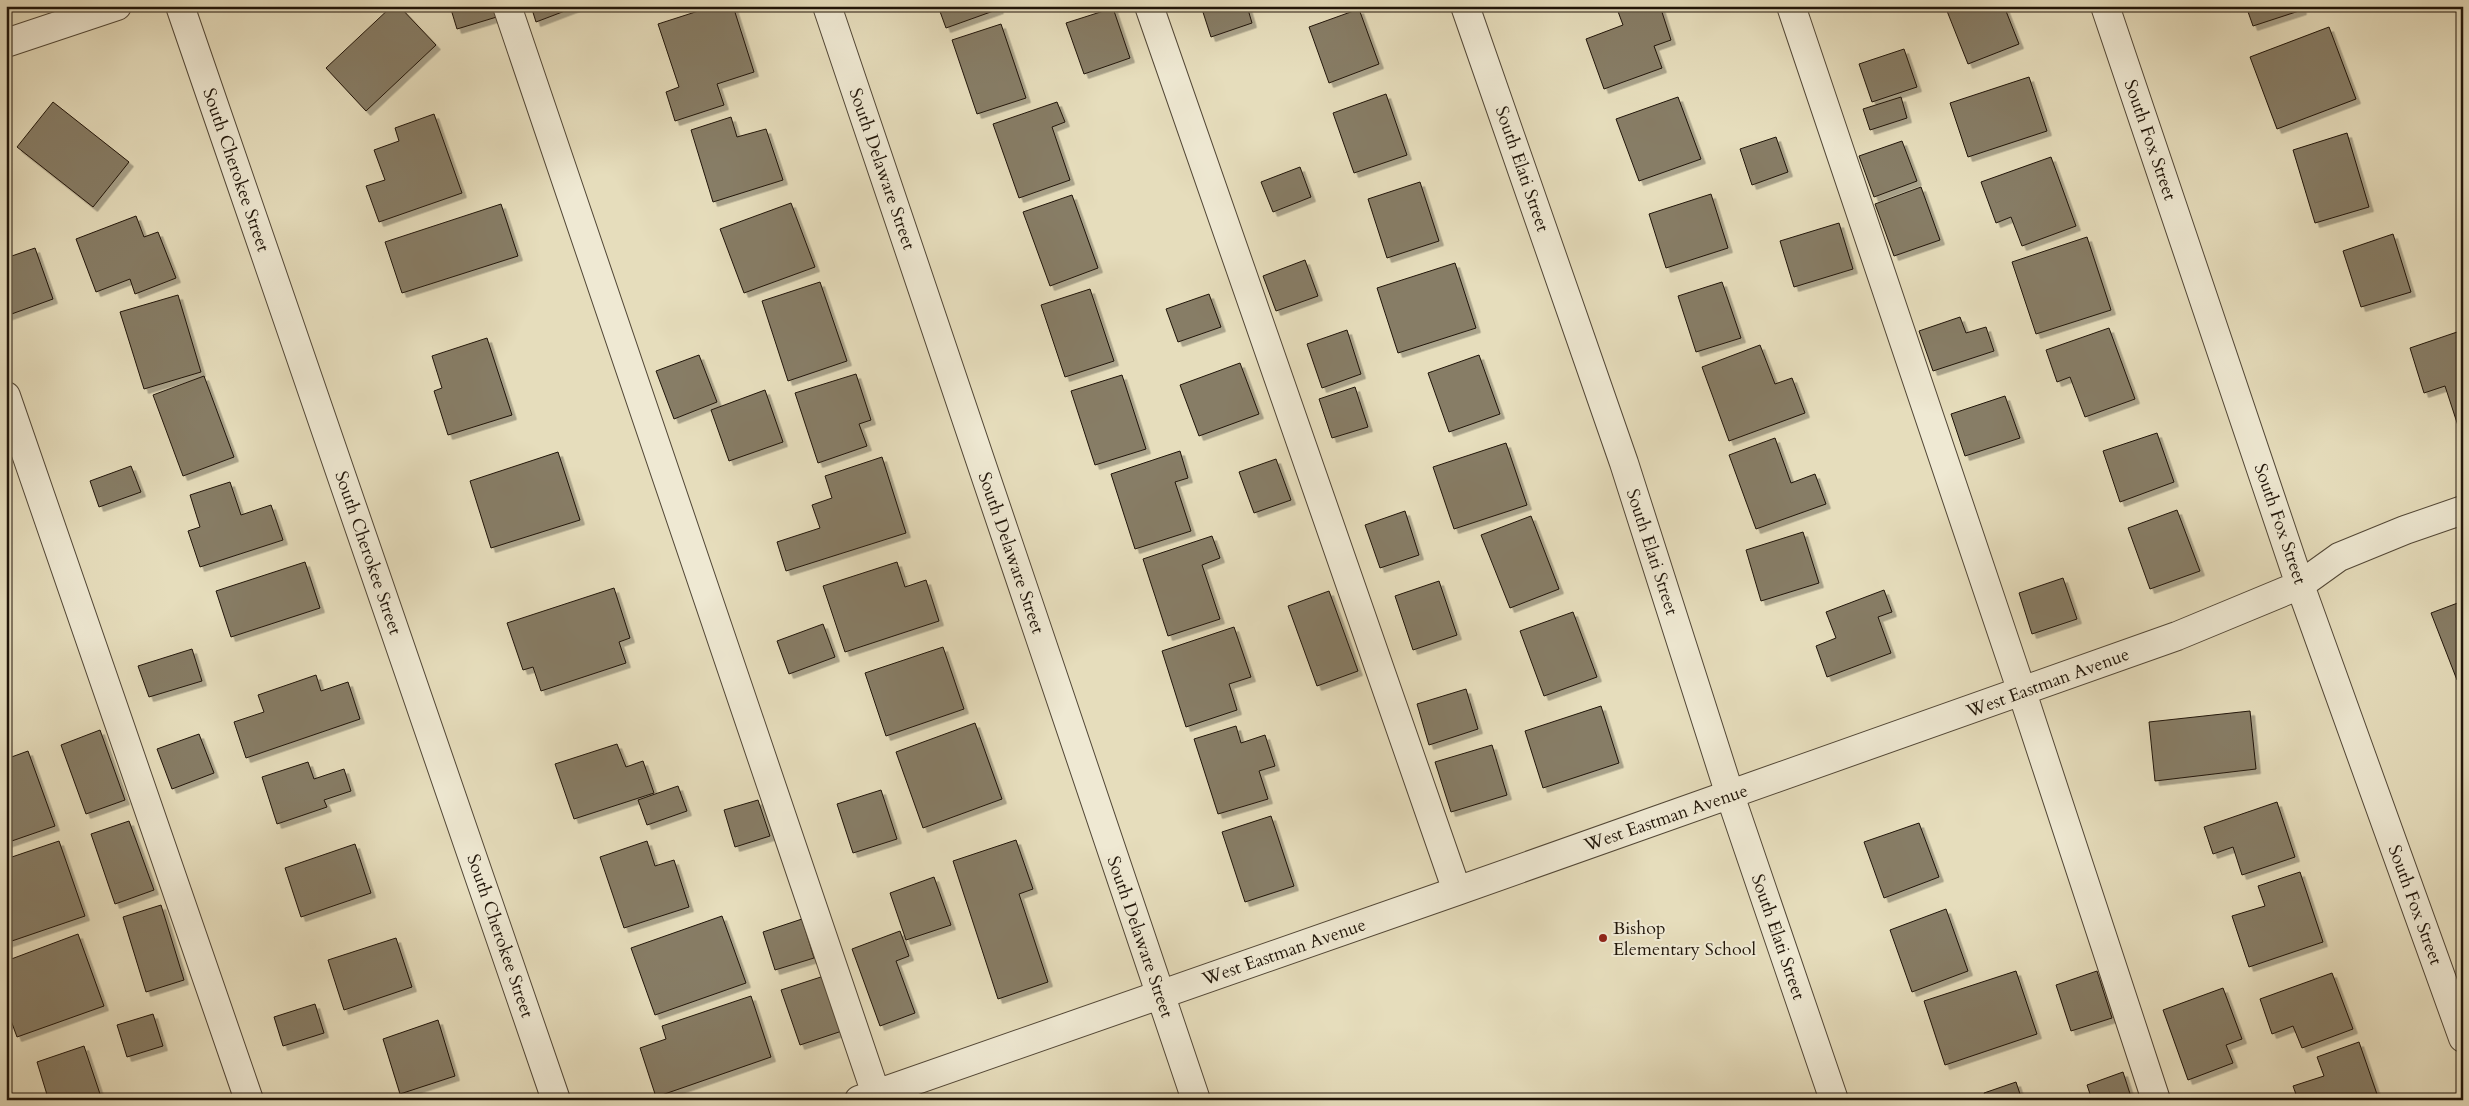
<svg xmlns="http://www.w3.org/2000/svg" width="2469" height="1106" font-family="Cardo,serif">
  <defs>
    <filter id="shadow"><feDropShadow dx="4.5" dy="4.5" stdDeviation="0" flood-color="#0004"/></filter>
  </defs>
  <rect width="100%" height="100%" fill="#e6ddbc"/>
  <filter id="stains"><feTurbulence type="fractalNoise" baseFrequency=".004" numOctaves="4"/><feColorMatrix values="0 0 0 0 .2 0 0 0 0 .09 0 0 0 0 .02 0 0 0 .5 -.17"/></filter>
  <radialGradient id="worn" r=".72"><stop offset=".6" stop-color="#630" stop-opacity="0"/><stop offset="1" stop-color="#630" stop-opacity=".3"/></radialGradient>
  <path fill="#877d66" stroke="#201509" filter="url(#shadow)" d="M 392,6 L 399,6 L 436,45 L 366,111 L 326,68 Z
    M 450,6 L 497,6 L 500,16 L 457,29 Z
    M 531,6 L 578,6 L 536,22 Z
    M 714,6 L 733,6 L 754,72 L 717,84 L 724,105 L 675,121 L 666,92 L 679,87 L 658,24 Z
    M 938,6 L 998,6 L 999,9 L 946,28 Z
    M 1201,6 L 1247,6 L 1252,23 L 1211,37 Z
    M 1616,6 L 1660,6 L 1671,40 L 1654,46 L 1662,68 L 1604,89 L 1586,39 L 1623,25 Z
    M 1945,6 L 2004,6 L 2019,44 L 1968,64 Z
    M 2246,6 L 2301,6 L 2302,10 L 2253,26 Z
    M 2454,6 L 2463,6 L 2463,10 L 2456,12 Z
    M 1113,8 L 1130,58 L 1084,74 L 1066,23 Z
    M 1359,9 L 1379,64 L 1329,83 L 1309,27 Z
    M 1001,24 L 1026,98 L 977,114 L 952,40 Z
    M 2329,27 L 2356,99 L 2277,129 L 2250,57 Z
    M 1904,49 L 1917,87 L 1872,102 L 1859,64 Z
    M 2029,77 L 2047,131 L 1968,157 L 1950,103 Z
    M 1386,94 L 1407,155 L 1354,173 L 1333,113 Z
    M 1678,97 L 1701,159 L 1639,181 L 1616,119 Z
    M 1901,97 L 1907,118 L 1870,130 L 1863,109 Z
    M 53,102 L 129,162 L 93,207 L 17,147 Z
    M 1057,102 L 1065,122 L 1052,127 L 1070,180 L 1019,198 L 993,124 Z
    M 434,114 L 462,193 L 379,222 L 366,186 L 385,180 L 374,150 L 399,141 L 395,128 Z
    M 731,117 L 737,137 L 766,129 L 783,180 L 713,202 L 691,130 Z
    M 2347,133 L 2369,207 L 2315,223 L 2293,150 Z
    M 1776,137 L 1788,172 L 1752,185 L 1740,149 Z
    M 1902,141 L 1917,181 L 1874,197 L 1859,156 Z
    M 2051,157 L 2076,226 L 2022,246 L 2011,217 L 1996,223 L 1981,182 Z
    M 1300,167 L 1311,197 L 1273,212 L 1261,182 Z
    M 1420,182 L 1439,241 L 1387,258 L 1368,199 Z
    M 1921,187 L 1940,240 L 1894,256 L 1875,204 Z
    M 1711,194 L 1728,248 L 1666,268 L 1649,214 Z
    M 1072,195 L 1098,268 L 1050,286 L 1023,212 Z
    M 791,203 L 815,267 L 744,293 L 720,229 Z
    M 501,204 L 518,256 L 402,293 L 385,242 Z
    M 136,216 L 144,237 L 158,232 L 176,278 L 135,294 L 130,279 L 96,292 L 76,239 Z
    M 1839,223 L 1853,269 L 1794,287 L 1780,241 Z
    M 2393,234 L 2411,292 L 2361,307 L 2343,251 Z
    M 2087,237 L 2111,310 L 2036,334 L 2012,262 Z
    M 35,248 L 53,299 L 6,316 L 6,258 Z
    M 1305,260 L 1318,296 L 1276,311 L 1263,276 Z
    M 1455,263 L 1476,328 L 1398,353 L 1377,288 Z
    M 820,282 L 847,361 L 788,381 L 762,301 Z
    M 1722,282 L 1741,338 L 1696,352 L 1678,296 Z
    M 1090,289 L 1114,361 L 1065,377 L 1041,305 Z
    M 1209,294 L 1221,327 L 1178,342 L 1166,309 Z
    M 178,295 L 201,372 L 144,389 L 120,312 Z
    M 1960,317 L 1966,333 L 1986,327 L 1994,351 L 1933,371 L 1919,331 Z
    M 2109,328 L 2135,399 L 2085,417 L 2070,377 L 2057,382 L 2046,350 Z
    M 1347,330 L 1361,374 L 1322,388 L 1307,344 Z
    M 2463,330 L 2463,441 L 2445,386 L 2424,393 L 2410,348 Z
    M 487,338 L 512,415 L 448,435 L 434,391 L 442,388 L 432,356 Z
    M 1760,345 L 1775,384 L 1792,378 L 1805,413 L 1729,441 L 1702,367 Z
    M 699,355 L 717,402 L 674,419 L 656,371 Z
    M 1479,355 L 1500,414 L 1449,432 L 1428,373 Z
    M 1240,363 L 1259,414 L 1199,436 L 1180,385 Z
    M 856,374 L 871,420 L 859,424 L 867,446 L 818,463 L 795,393 Z
    M 1122,375 L 1146,449 L 1095,465 L 1071,391 Z
    M 204,376 L 234,457 L 183,476 L 153,395 Z
    M 1355,387 L 1368,427 L 1332,438 L 1319,399 Z
    M 765,390 L 783,442 L 729,461 L 711,410 Z
    M 2005,396 L 2020,438 L 1965,456 L 1951,414 Z
    M 2157,433 L 2174,482 L 2120,502 L 2103,451 Z
    M 1775,438 L 1791,483 L 1815,474 L 1826,504 L 1756,529 L 1729,455 Z
    M 1506,443 L 1527,505 L 1454,529 L 1433,467 Z
    M 1180,451 L 1188,478 L 1175,482 L 1191,531 L 1135,549 L 1111,474 Z
    M 558,452 L 580,520 L 491,548 L 470,481 Z
    M 882,457 L 906,533 L 786,571 L 777,542 L 820,528 L 812,505 L 832,498 L 825,476 Z
    M 1276,459 L 1291,500 L 1254,513 L 1239,472 Z
    M 131,466 L 141,492 L 99,507 L 90,481 Z
    M 230,482 L 241,515 L 271,505 L 283,540 L 200,567 L 188,531 L 200,527 L 190,495 Z
    M 2177,510 L 2200,571 L 2150,589 L 2128,528 Z
    M 1405,511 L 1419,555 L 1380,568 L 1365,525 Z
    M 1531,516 L 1559,589 L 1510,608 L 1481,535 Z
    M 1803,532 L 1819,583 L 1761,601 L 1746,550 Z
    M 1212,536 L 1220,558 L 1202,565 L 1220,619 L 1168,636 L 1143,559 Z
    M 305,562 L 320,608 L 231,637 L 216,591 Z
    M 897,562 L 905,587 L 926,580 L 939,621 L 845,652 L 823,586 Z
    M 2063,578 L 2077,619 L 2032,634 L 2019,593 Z
    M 1439,581 L 1457,635 L 1413,650 L 1395,596 Z
    M 614,588 L 630,638 L 619,642 L 626,663 L 541,691 L 533,667 L 523,670 L 507,623 Z
    M 1884,590 L 1892,612 L 1878,617 L 1891,653 L 1827,677 L 1816,646 L 1836,638 L 1826,612 Z
    M 1329,591 L 1358,671 L 1317,686 L 1288,606 Z
    M 2463,601 L 2463,678 L 2457,680 L 2431,613 Z
    M 1573,612 L 1597,677 L 1544,696 L 1520,631 Z
    M 823,624 L 835,657 L 789,674 L 777,641 Z
    M 1234,627 L 1251,677 L 1229,684 L 1237,710 L 1186,727 L 1162,651 Z
    M 943,647 L 964,709 L 886,736 L 865,673 Z
    M 192,649 L 202,681 L 149,697 L 138,666 Z
    M 316,675 L 321,691 L 348,682 L 360,719 L 246,758 L 234,722 L 264,712 L 258,695 Z
    M 1466,689 L 1478,729 L 1429,745 L 1417,704 Z
    M 1601,706 L 1619,763 L 1543,788 L 1525,731 Z
    M 2250,711 L 2256,769 L 2155,781 L 2149,722 Z
    M 975,723 L 1002,799 L 923,828 L 896,752 Z
    M 1236,726 L 1241,743 L 1265,735 L 1275,766 L 1259,771 L 1268,799 L 1218,814 L 1194,739 Z
    M 100,730 L 125,800 L 86,814 L 61,745 Z
    M 199,734 L 214,773 L 172,789 L 157,749 Z
    M 617,744 L 626,767 L 643,761 L 654,793 L 574,819 L 555,764 Z
    M 1492,745 L 1507,795 L 1451,812 L 1435,762 Z
    M 28,751 L 55,826 L 6,843 L 6,759 Z
    M 308,762 L 314,779 L 344,769 L 351,791 L 324,800 L 327,807 L 277,824 L 262,777 Z
    M 678,786 L 687,811 L 647,825 L 638,800 Z
    M 881,790 L 897,839 L 853,853 L 837,804 Z
    M 758,800 L 770,836 L 735,847 L 724,810 Z
    M 2277,802 L 2295,857 L 2242,875 L 2233,847 L 2213,854 L 2204,827 Z
    M 1271,816 L 1294,886 L 1245,902 L 1222,832 Z
    M 129,821 L 154,890 L 115,904 L 91,834 Z
    M 1919,823 L 1939,877 L 1884,898 L 1864,842 Z
    M 1016,840 L 1033,889 L 1019,894 L 1048,982 L 998,999 L 953,861 Z
    M 59,841 L 85,916 L 6,943 L 6,859 Z
    M 647,841 L 655,866 L 674,860 L 689,907 L 624,928 L 600,857 Z
    M 355,844 L 371,893 L 301,917 L 285,868 Z
    M 2300,872 L 2323,942 L 2249,967 L 2232,916 L 2265,906 L 2258,886 Z
    M 934,877 L 951,925 L 906,940 L 890,893 Z
    M 161,905 L 184,980 L 146,992 L 123,917 Z
    M 1946,909 L 1968,971 L 1912,992 L 1890,930 Z
    M 722,916 L 746,983 L 655,1015 L 631,948 Z
    M 802,919 L 814,958 L 775,970 L 763,932 Z
    M 900,931 L 909,956 L 896,961 L 915,1013 L 880,1026 L 852,949 Z
    M 78,934 L 104,1006 L 17,1037 L 6,1007 L 6,961 Z
    M 396,938 L 412,987 L 344,1010 L 328,960 Z
    M 2016,971 L 2037,1034 L 1945,1065 L 1924,1001 Z
    M 2097,971 L 2112,1018 L 2071,1031 L 2056,985 Z
    M 2332,973 L 2353,1029 L 2302,1048 L 2293,1026 L 2272,1034 L 2260,999 Z
    M 827,975 L 845,1030 L 800,1045 L 781,990 Z
    M 2223,988 L 2242,1039 L 2226,1045 L 2233,1063 L 2188,1080 L 2163,1010 Z
    M 751,996 L 771,1057 L 656,1097 L 640,1048 L 666,1039 L 662,1026 Z
    M 315,1004 L 324,1033 L 283,1046 L 274,1017 Z
    M 153,1014 L 163,1046 L 127,1057 L 117,1025 Z
    M 438,1020 L 455,1076 L 400,1094 L 383,1039 Z
    M 2359,1042 L 2379,1100 L 2298,1100 L 2293,1086 L 2324,1076 L 2317,1057 Z
    M 84,1046 L 102,1100 L 43,1100 L 48,1098 L 37,1062 Z
    M 2123,1072 L 2132,1100 L 2092,1100 L 2087,1085 Z
    M 2016,1082 L 2022,1100 L 1987,1100 L 1984,1093 Z"/>
  <g fill="none" stroke-linecap="round" stroke-linejoin="round">
    <defs>
      <path id="minor" d="M 180,6 L 556,1100
        M 507,6 L 878,1100
        M 827,6 L 1196,1100
        M 1149,6 L 1457,891
        M 1465,6 L 1624,463 L 1730,795 L 1834,1100
        M 1791,6 L 2022,692 L 2156,1100
        M 2105,6 L 2300,585 L 2463,1038
        M 6,43 L 117,6
        M 6,396 L 249,1100
        M 859,1100 L 1457,891 L 2177,636 L 2300,585 L 2339,557 L 2405,530 L 2463,510"/>
    </defs>
    <use href="#minor" stroke="#524736" stroke-width="30"/>
    <use href="#minor" stroke="#efe9d3" stroke-width="28"/>
  </g>
  <circle fill="#8f2418" stroke="#efe9d3" stroke-width="2" cx="1603" cy="938" r="5"/>
  <g text-anchor="middle" dominant-baseline="central" stroke-width="4" stroke-linejoin="round" paint-order="stroke">
    <g font-size="18" fill="#201509" stroke="#efe9d3">
      <text transform="translate(2150 140) rotate(71)">South Fox Street</text>
      <text transform="translate(882 169) rotate(71)">South Delaware Street</text>
      <text transform="translate(1522 169) rotate(71)">South Elati Street</text>
      <text transform="translate(236 170) rotate(71)">South Cherokee Street</text>
      <text transform="translate(2280 524) rotate(71)">South Fox Street</text>
      <text transform="translate(1652 552) rotate(72)">South Elati Street</text>
      <text transform="translate(368 553) rotate(71)">South Cherokee Street</text>
      <text transform="translate(1011 553) rotate(71)">South Delaware Street</text>
      <text transform="translate(2048 683) rotate(-20)">West Eastman Avenue</text>
      <text transform="translate(1666 818) rotate(-19)">West Eastman Avenue</text>
      <text transform="translate(2415 905) rotate(70)">South Fox Street</text>
      <text transform="translate(500 936) rotate(71)">South Cherokee Street</text>
      <text transform="translate(1140 937) rotate(71)">South Delaware Street</text>
      <text transform="translate(1778 937) rotate(71)">South Elati Street</text>
      <text transform="translate(1284 952) rotate(-19)">West Eastman Avenue</text>
    </g>
    <g font-size="18" fill="#201509" stroke="#efe9d3" text-anchor="start">
      <text x="1613" y="928">Bishop<tspan x="1613" dy="21">Elementary School</tspan></text>
    </g>
  </g>
  <rect width="2469" height="1106" fill="none" stroke="#e6ddbc" stroke-width="25"/>
  <rect x="8" y="8" width="2454" height="1091" fill="none" stroke="#201509" stroke-width="2.5"/>
  <rect x="12" y="12" width="2444" height="1081" fill="none" stroke="#201509"/>
  <rect width="100%" height="100%" filter="url(#stains)"/>
  <rect width="100%" height="100%" fill="url(#worn)"/>
</svg>
